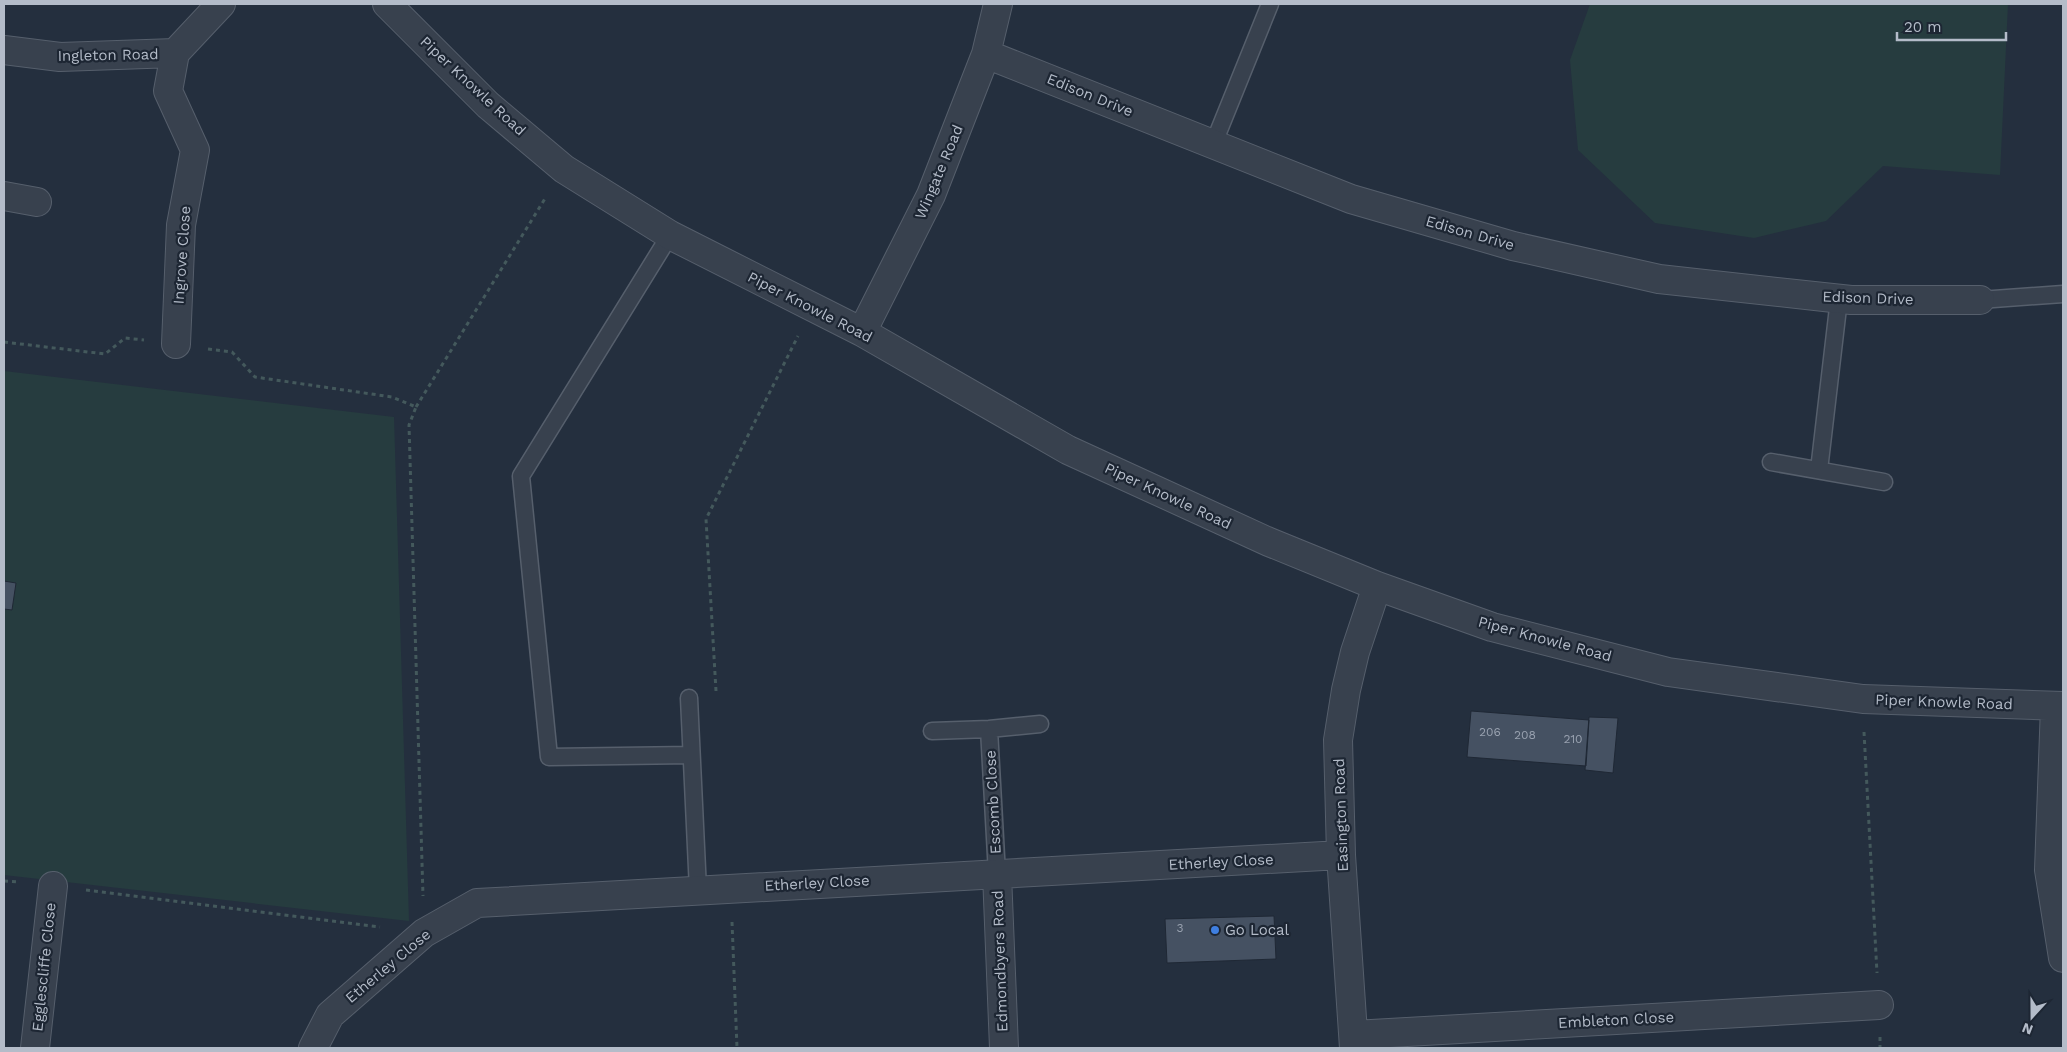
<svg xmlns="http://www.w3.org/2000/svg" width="2067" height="1052" font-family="'Work Sans',sans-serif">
  <rect width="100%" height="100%" fill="#242f3e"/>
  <path fill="#263c3f" d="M 1590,4 L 2008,4 L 2000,175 L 1883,166 L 1826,221 L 1754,238 L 1655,223 L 1578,150 L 1570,60 Z
    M 4,371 L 394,417 L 409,921 L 4,875 Z"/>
  <path fill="#455162" stroke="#1f2835" d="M 4,581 L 16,583 L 12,610 L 4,609 Z
    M 1471,711 L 1589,720 L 1586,766 L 1467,757 Z
    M 1589,717 L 1618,718 L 1613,773 L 1585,770 Z
    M 1274,916 L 1276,959 L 1167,963 L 1165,919 Z"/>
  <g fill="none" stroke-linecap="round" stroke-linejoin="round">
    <defs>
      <path id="service" d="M 1213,145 L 1270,4
        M 670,235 L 521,476 L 549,757 L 691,755
        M 1980,300 L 2063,294
        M 1771,462 L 1884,482
        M 1819,470 L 1839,299
        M 689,698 L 698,890
        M 989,729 L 997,874
        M 932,731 L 989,729 L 1040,724"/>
      <path id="minor" d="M 387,4 L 488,105 L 564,169 L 670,235 L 862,332 L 1068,450 L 1269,542 L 1377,586 L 1492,627 L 1668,672 L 1863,699 L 2063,706
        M 4,50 L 60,57 L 175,53 L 221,4
        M 175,53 L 168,91 L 195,150 L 181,225 L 176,344
        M 986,54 L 1351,199 L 1513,246 L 1659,279 L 1851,300 L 1980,300
        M 4,196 L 37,202
        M 862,332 L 931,195 L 986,54 L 998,4
        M 2055,706 L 2049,870 L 2063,958
        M 997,874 L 1004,1048
        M 1354,1035 L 1879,1005
        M 35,1048 L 53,886
        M 313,1048 L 330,1015 L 424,933 L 477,903 L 1341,855
        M 1354,1048 L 1341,855 L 1338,740 L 1346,690 L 1355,652 L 1377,586"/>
    </defs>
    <use href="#service" stroke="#565f6c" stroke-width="19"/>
    <use href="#minor" stroke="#565f6c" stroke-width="30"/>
    <path stroke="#44595c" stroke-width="3" stroke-dasharray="4 4" stroke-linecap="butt" d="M 4,342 L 105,354 L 125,338 L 144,340
      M 208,349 L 232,352 L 255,377 L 392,397 L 416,407 L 409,425 L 423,896
      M 416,407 L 546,197
      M 716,691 L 706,519 L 798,336
      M 1864,732 L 1877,973
      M 4,881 L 20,882
      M 86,890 L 380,927
      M 732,922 L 737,1048
      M 1880,1037 L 1880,1048"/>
    <use href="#service" stroke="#38414e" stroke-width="16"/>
    <use href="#minor" stroke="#38414e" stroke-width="28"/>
  </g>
  <circle fill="#3f7fe0" stroke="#1d2633" stroke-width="2" cx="1215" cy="930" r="5"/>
  <g text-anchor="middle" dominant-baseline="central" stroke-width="4.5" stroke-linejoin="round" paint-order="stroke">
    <g font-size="12" fill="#98a1af">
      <text x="1490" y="732">206</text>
      <text x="1525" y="735">208</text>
      <text x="1573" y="739">210</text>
      <text x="1180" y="928">3</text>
    </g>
    <g font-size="15" fill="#b4bcc9" stroke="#1d2633">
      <text transform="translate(108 55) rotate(-1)">Ingleton Road</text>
      <text transform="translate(473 86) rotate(43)">Piper Knowle Road</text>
      <text transform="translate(1090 95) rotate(22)">Edison Drive</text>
      <text transform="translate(939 172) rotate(-67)">Wingate Road</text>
      <text transform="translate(1470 233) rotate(16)">Edison Drive</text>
      <text transform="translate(182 255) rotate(-86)">Ingrove Close</text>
      <text transform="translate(1868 298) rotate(2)">Edison Drive</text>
      <text transform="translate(810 307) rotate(27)">Piper Knowle Road</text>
      <text transform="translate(1168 496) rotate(25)">Piper Knowle Road</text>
      <text transform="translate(1545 639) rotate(15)">Piper Knowle Road</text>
      <text transform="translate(1944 702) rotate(2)">Piper Knowle Road</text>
      <text transform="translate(993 802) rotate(-93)">Escomb Close</text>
      <text transform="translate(1341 815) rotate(-92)">Easington Road</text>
      <text transform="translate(1221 862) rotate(-3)">Etherley Close</text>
      <text transform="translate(817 883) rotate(-3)">Etherley Close</text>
      <text transform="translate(1000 961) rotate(-92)">Edmondbyers Road</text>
      <text transform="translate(388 966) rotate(-40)">Etherley Close</text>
      <text transform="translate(44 967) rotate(-84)">Egglescliffe Close</text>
      <text transform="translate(1616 1020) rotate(-3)">Embleton Close</text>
    </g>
    <g font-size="15" fill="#b4bcc9" stroke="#1d2633" text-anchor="start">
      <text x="1225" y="930">Go Local</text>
    </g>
  </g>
  <rect width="2067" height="1052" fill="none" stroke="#b4bcc9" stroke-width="10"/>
  <g transform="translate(2032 1017) rotate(201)" stroke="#1d2633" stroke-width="4" paint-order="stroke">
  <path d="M0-4L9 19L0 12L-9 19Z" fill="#b4bcc9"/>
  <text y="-8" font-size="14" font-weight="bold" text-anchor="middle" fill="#b4bcc9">N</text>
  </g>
  <path d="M1897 32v8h109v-8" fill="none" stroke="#b4bcc9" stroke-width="2.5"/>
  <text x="1904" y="32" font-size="15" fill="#b4bcc9" stroke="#1d2633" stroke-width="4" paint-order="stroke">20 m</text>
</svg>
